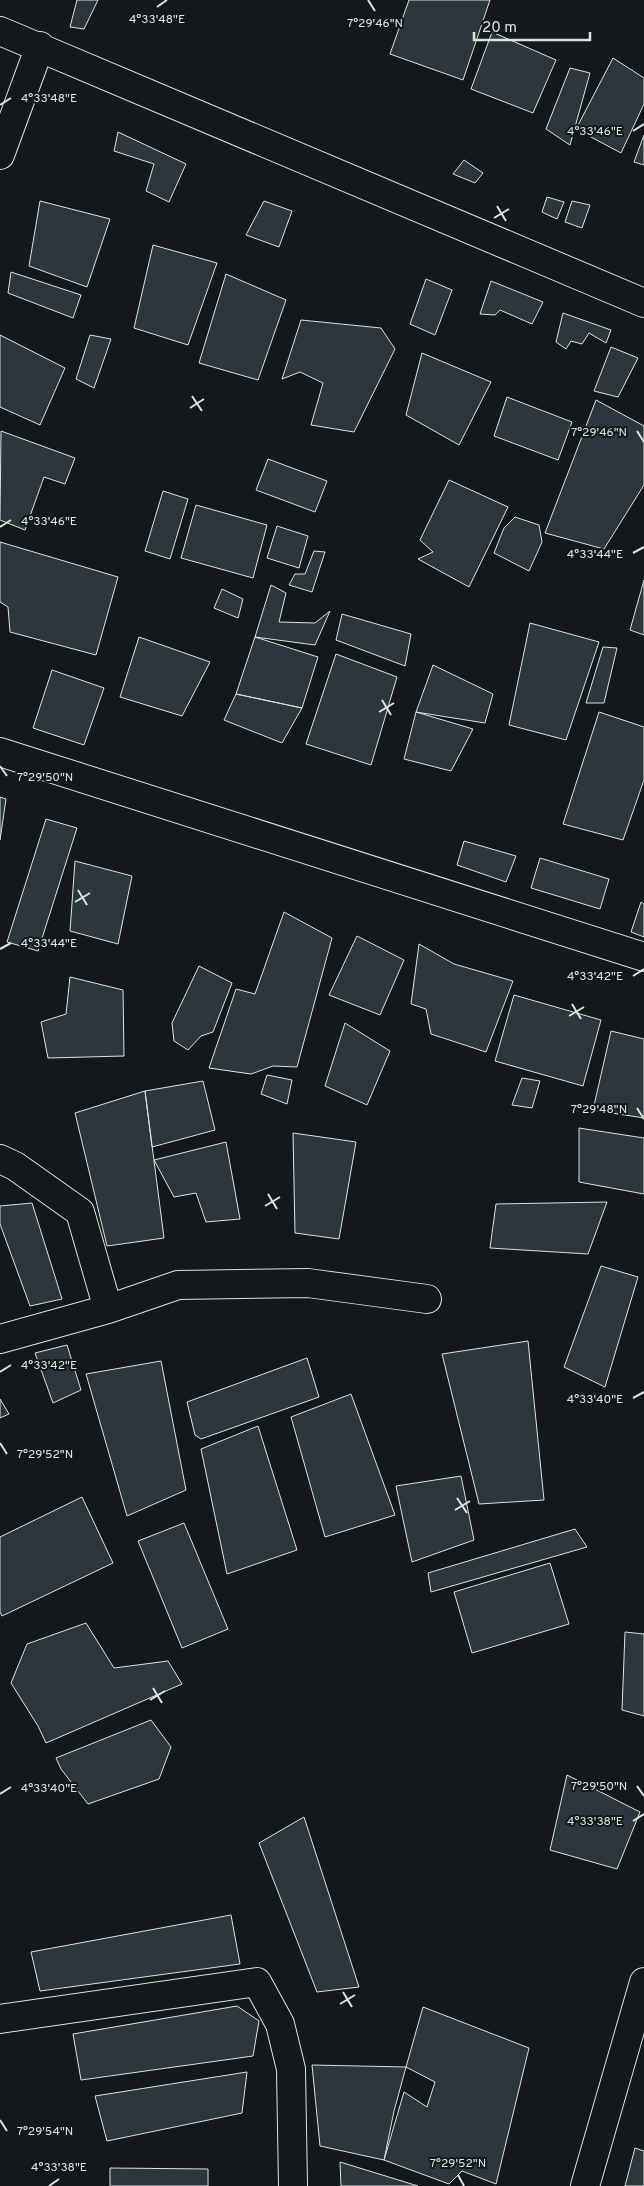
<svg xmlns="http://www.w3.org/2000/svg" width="644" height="2186" font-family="Overpass,sans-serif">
  <rect width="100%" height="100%" fill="#14181c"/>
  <path fill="#2c363c" stroke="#d8e6dc" d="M 77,0 L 98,0 L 84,29 L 70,27 Z
    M 409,0 L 490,0 L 463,80 L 390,54 Z
    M 492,32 L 556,60 L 533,113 L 471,89 Z
    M 613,58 L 644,78 L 644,104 L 621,153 L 576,129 Z
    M 570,68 L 590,73 L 570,145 L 546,129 Z
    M 118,132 L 186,164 L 169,202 L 146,191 L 154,164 L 114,151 Z
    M 644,135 L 644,165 L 634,162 Z
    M 464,160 L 483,173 L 475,183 L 453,174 Z
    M 547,197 L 564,202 L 557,219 L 542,212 Z
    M 40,201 L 110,219 L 87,287 L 29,266 Z
    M 264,201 L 292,211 L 279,247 L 246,235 Z
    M 572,201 L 590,205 L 582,228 L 565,222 Z
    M 153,245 L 217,263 L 188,345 L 134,328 Z
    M 11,272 L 81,295 L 73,318 L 8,293 Z
    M 226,274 L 286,300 L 258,380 L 199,363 Z
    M 426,279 L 452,290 L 435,335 L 410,324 Z
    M 491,281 L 543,302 L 532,324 L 500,310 L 495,315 L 480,314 Z
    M 563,313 L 611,330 L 606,343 L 589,333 L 582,344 L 571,341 L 566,349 L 556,342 Z
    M 301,320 L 381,328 L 395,349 L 354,432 L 311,425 L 323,383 L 300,372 L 282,379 Z
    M 0,335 L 65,368 L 40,425 L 0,407 Z
    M 90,335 L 111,339 L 94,388 L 76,379 Z
    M 611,347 L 638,358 L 618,397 L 594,391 Z
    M 422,353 L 491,382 L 459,445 L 406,415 Z
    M 507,397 L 572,422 L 558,460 L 494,436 Z
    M 596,400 L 644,426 L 644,485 L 604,549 L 545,533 Z
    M 1,431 L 75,458 L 65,484 L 44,477 L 25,530 L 0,520 Z
    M 268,459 L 327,481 L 315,512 L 256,490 Z
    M 449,480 L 508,507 L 469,587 L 418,559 L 433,552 L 420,540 Z
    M 163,491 L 188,499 L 170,559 L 145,551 Z
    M 196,505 L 267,525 L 253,578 L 181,558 Z
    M 515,517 L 539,525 L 542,542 L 529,571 L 494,553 L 504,528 Z
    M 277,526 L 308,536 L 299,568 L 267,558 Z
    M 0,542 L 118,577 L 96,655 L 10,632 L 8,607 L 0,602 Z
    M 314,551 L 325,552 L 312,592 L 289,585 L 295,574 L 305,574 Z
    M 644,580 L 644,635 L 630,630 Z
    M 271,585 L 286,593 L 279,622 L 315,623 L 330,611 L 315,645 L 255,637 Z
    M 222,589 L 243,599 L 238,618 L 214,608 Z
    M 342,614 L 411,634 L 405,666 L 336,640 Z
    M 530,623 L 599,642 L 566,740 L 509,725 Z
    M 139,637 L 210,662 L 182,716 L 120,697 Z
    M 255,637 L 318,657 L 302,708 L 236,694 Z
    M 603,647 L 617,648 L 604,703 L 586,703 Z
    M 336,654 L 397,677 L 371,765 L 306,744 Z
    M 433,665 L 493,694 L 485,723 L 416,712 Z
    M 52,670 L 104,688 L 84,745 L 33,728 Z
    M 236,694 L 302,708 L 282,743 L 224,720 Z
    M 416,712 L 473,729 L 451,771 L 404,759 Z
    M 599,712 L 644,727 L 644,780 L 623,840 L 563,824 Z
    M 0,797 L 6,799 L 0,840 Z
    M 46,819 L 77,828 L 38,951 L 7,942 Z
    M 464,841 L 516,856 L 506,882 L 457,865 Z
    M 540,858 L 609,879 L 600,909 L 531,888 Z
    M 75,861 L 132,876 L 118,944 L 70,931 Z
    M 641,902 L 644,904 L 644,937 L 631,932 Z
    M 284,912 L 332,938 L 297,1067 L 273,1066 L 251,1074 L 209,1068 L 236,989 L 255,994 Z
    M 357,936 L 404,960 L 380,1015 L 329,995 Z
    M 419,944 L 454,964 L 513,981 L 486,1052 L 431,1034 L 426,1009 L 411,1004 Z
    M 199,966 L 232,983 L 213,1032 L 201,1036 L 188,1050 L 174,1041 L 172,1023 Z
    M 70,977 L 123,990 L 124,1056 L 48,1058 L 41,1022 L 66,1014 Z
    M 514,995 L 601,1020 L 583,1086 L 495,1061 Z
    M 345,1023 L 390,1051 L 367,1105 L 325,1086 Z
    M 611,1031 L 644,1039 L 644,1118 L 593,1110 Z
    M 267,1075 L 292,1080 L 287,1104 L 261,1094 Z
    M 522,1078 L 540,1081 L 532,1108 L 512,1105 Z
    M 203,1081 L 215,1130 L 152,1147 L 145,1091 Z
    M 145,1091 L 164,1238 L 107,1246 L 75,1113 Z
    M 579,1128 L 644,1138 L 644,1194 L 579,1182 Z
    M 293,1133 L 356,1142 L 339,1239 L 295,1233 Z
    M 226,1142 L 240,1219 L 206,1222 L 196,1193 L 174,1197 L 154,1160 Z
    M 607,1202 L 588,1254 L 490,1248 L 496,1204 Z
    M 32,1203 L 62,1299 L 30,1306 L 0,1224 L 0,1206 Z
    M 601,1266 L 638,1277 L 605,1387 L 564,1367 Z
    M 528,1341 L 544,1500 L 479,1504 L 442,1354 Z
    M 67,1345 L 81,1390 L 53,1403 L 35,1353 Z
    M 307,1358 L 319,1397 L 201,1439 L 195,1435 L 187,1402 Z
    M 161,1361 L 186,1490 L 127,1516 L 86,1374 Z
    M 351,1394 L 395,1515 L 325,1537 L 291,1417 Z
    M 0,1399 L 9,1414 L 0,1418 Z
    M 258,1426 L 297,1550 L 227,1574 L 201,1449 Z
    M 461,1476 L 474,1540 L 412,1562 L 396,1486 Z
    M 82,1497 L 113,1563 L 2,1616 L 0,1612 L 0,1537 Z
    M 184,1523 L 228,1629 L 182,1648 L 138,1541 Z
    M 575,1529 L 587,1547 L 431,1592 L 428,1573 Z
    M 550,1563 L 569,1624 L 472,1653 L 454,1592 Z
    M 86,1623 L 114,1668 L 168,1661 L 182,1684 L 46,1743 L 38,1726 L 11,1683 L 27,1644 Z
    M 625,1632 L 644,1634 L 644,1716 L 622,1710 Z
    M 151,1720 L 171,1747 L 159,1779 L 88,1804 L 61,1769 L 56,1758 Z
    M 567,1775 L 640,1812 L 617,1869 L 550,1850 Z
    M 304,1817 L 359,1987 L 317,1992 L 259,1843 Z
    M 231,1915 L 240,1964 L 40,1991 L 31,1952 Z
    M 237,2006 L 259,2021 L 253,2056 L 81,2080 L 73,2034 Z
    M 423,2007 L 529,2048 L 496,2184 L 462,2171 L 449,2184 L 384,2160 L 404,2092 L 427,2107 L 435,2082 L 406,2067 Z
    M 312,2065 L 406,2067 L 394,2111 L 384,2160 L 320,2146 Z
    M 247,2072 L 242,2113 L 107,2141 L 95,2096 Z
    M 635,2148 L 644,2151 L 644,2186 L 625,2186 Z
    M 340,2162 L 418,2186 L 341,2186 Z
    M 110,2168 L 208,2169 L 208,2186 L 110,2186 Z"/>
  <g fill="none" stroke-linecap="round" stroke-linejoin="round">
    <defs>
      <path id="street" d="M 0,155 L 40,46
        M 0,752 L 644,957
        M 0,1159 L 15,1166 L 80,1212 L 108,1309
        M 0,1339 L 108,1309 L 178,1285 L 308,1283 L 427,1299
        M 0,2019 L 257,1982 L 280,2024 L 291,2069 L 293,2186
        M 585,2186 L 644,1982"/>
      <path id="primary" d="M 0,31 L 644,303"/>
    </defs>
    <use href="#street" stroke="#d8e6dc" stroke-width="30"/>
    <use href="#primary" stroke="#d8e6dc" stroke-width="30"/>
    <use href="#street" stroke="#14181c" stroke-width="28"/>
    <use href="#primary" stroke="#14181c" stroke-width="28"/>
  </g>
  <path fill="none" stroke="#d8e6dc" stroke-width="2" d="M 368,0 L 375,11M 157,7 L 167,0M 0,105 L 11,98M 633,131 L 644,124M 497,206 L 506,221M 494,218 L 509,209M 192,396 L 202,411M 190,408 L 204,399M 637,431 L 644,442M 0,527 L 11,520M 633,553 L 644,547M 382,700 L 391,715M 379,712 L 394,703M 0,766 L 7,776M 78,890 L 87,905M 75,902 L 90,893M 0,949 L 11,943M 633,976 L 644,969M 572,1004 L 581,1019M 569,1016 L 584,1007M 637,1108 L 644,1119M 268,1194 L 277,1209M 265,1206 L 280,1197M 0,1372 L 11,1365M 633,1398 L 644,1392M 0,1443 L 7,1454M 457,1498 L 467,1513M 455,1510 L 470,1501M 153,1688 L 162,1703M 150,1700 L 165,1691M 637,1786 L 644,1796M 0,1794 L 11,1787M 633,1821 L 644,1814M 343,1992 L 352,2007M 340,2004 L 355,1995M 0,2120 L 7,2131M 458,2175 L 464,2186M 49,2186 L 59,2179"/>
  <g font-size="12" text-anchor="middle" fill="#d8e6dc" stroke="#14181c" stroke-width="4" stroke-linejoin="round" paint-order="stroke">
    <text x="157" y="23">4°33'48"E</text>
    <text x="375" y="27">7°29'46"N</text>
    <text x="49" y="102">4°33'48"E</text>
    <text x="595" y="135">4°33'46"E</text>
    <text x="599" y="436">7°29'46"N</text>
    <text x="49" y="525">4°33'46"E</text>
    <text x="595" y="558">4°33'44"E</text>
    <text x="45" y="781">7°29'50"N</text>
    <text x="49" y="947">4°33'44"E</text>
    <text x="595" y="980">4°33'42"E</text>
    <text x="599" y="1113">7°29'48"N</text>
    <text x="49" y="1369">4°33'42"E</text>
    <text x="595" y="1403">4°33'40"E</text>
    <text x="45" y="1458">7°29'52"N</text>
    <text x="599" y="1790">7°29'50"N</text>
    <text x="49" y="1792">4°33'40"E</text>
    <text x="595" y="1825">4°33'38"E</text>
    <text x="45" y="2135">7°29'54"N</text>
    <text x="458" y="2167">7°29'52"N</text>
    <text x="59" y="2171">4°33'38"E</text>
  </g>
  <path d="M474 32v8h116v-8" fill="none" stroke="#d8e6dc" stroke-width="2.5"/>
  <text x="482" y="32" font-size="15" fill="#d8e6dc" stroke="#14181c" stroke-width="4" paint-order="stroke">20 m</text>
</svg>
